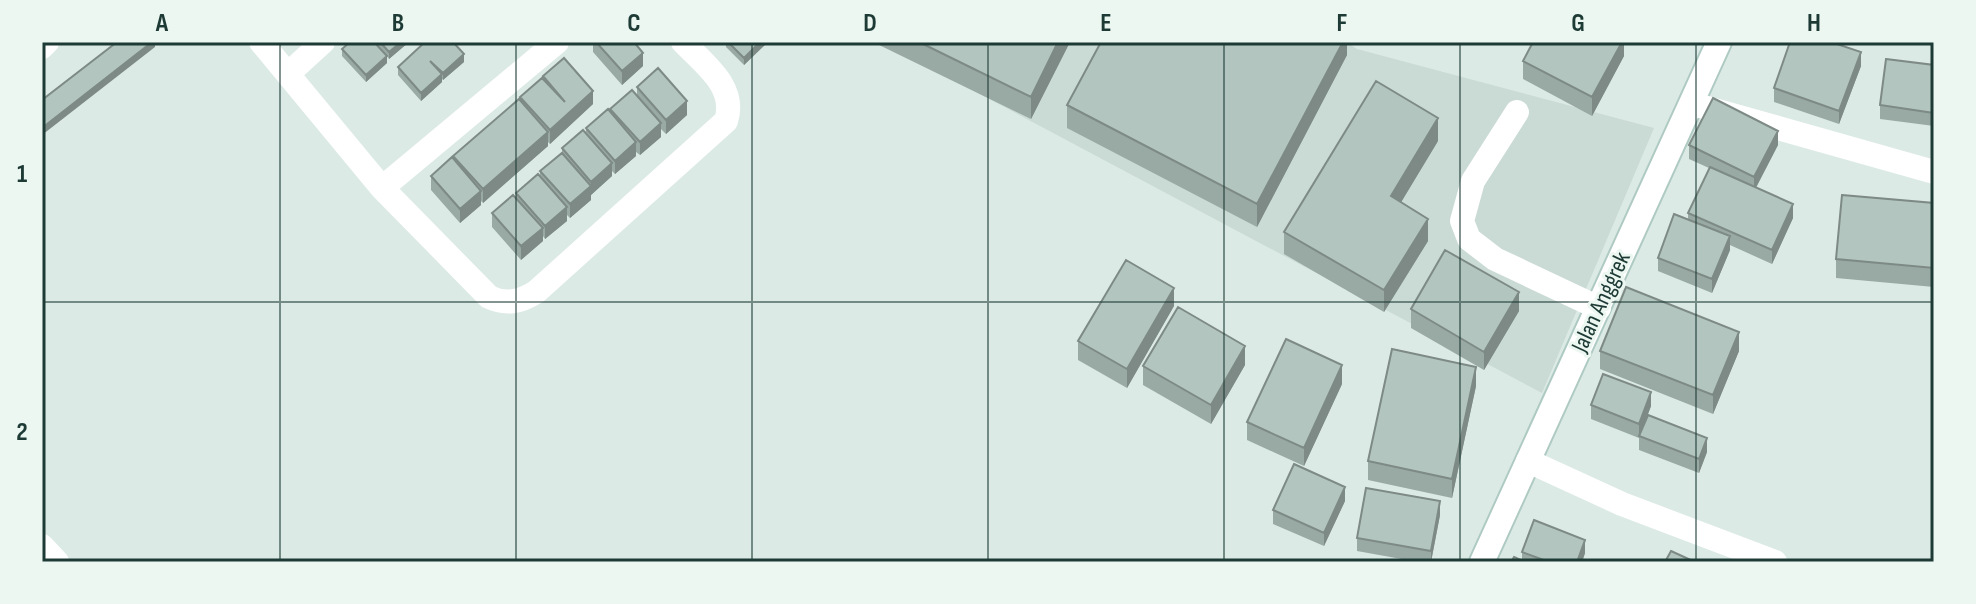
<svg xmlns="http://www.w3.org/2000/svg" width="1976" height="604" font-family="'Sofia Sans Condensed',sans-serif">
  <rect width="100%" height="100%" fill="#dceae5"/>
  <path fill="#cadad4" d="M 882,42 L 1346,42 L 1357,49 L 1654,128 L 1542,393 Z"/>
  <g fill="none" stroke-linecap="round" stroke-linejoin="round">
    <defs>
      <path id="secondary" d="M 1482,562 L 1719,42"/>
    </defs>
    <use href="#secondary" stroke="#afcac3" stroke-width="28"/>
    <path stroke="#fff" stroke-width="24" d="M 261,42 L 382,188 L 489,297 C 506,305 520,302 536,292 L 726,121 C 737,87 705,65 683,42
      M 42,47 L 47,42
      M 289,73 L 323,42
      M 1693,104 L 1934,172
      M 1517,112 L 1473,181 L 1462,221 L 1469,239 L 1495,259 L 1599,308
      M 382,188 L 557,42
      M 1528,461 L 1622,504 L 1775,562
      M 42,546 L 57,562"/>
    <use href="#secondary" stroke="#fff" stroke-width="24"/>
  </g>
  <path fill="#99a9a3" d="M 350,42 L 409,42 L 389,59 L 387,56 L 387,63 L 366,82 L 342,56 L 342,49 Z
    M 593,42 L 634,42 L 643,66 L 622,85 L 593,52 Z
    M 726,42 L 768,42 L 744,65 L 726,47 Z
    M 873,42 L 1070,42 L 1031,119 Z
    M 1347,42 L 1347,55 L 1257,227 L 1067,128 L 1067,105 Z
    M 1624,42 L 1624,56 L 1592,116 L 1523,79 L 1523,61 Z
    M 464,62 L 443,80 L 442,79 L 442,82 L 421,101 L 398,75 L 398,67 Z
    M 1934,65 L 1934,126 L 1880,119 L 1880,105 Z
    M 1861,66 L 1839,124 L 1774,102 L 1774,88 Z
    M 543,76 L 593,104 L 550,144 L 548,142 L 548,146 L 483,203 L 481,201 L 481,205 L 460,223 L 431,190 L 431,176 L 453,159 L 453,156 L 520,100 L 520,97 L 543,79 Z
    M 637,87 L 687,115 L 666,134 L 661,129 L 661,137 L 640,155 L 636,152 L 636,156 L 615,174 L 612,171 L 612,176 L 591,195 L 591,200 L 570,218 L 567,215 L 567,221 L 545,239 L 543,236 L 543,241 L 521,260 L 492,227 L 492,213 L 516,198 L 516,193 L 540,177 L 540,171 L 562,153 L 562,148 L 586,133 L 586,128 L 610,112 L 610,109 L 637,96 Z
    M 1438,141 L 1401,202 L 1428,241 L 1384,312 L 1284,254 L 1284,232 Z
    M 1689,145 L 1778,145 L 1756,188 L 1793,218 L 1772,264 L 1730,245 L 1730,250 L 1712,293 L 1658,271 L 1658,258 L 1688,220 L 1688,213 L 1709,168 L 1689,159 Z
    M 1934,203 L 1934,287 L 1836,278 L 1836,259 Z
    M 1174,306 L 1127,388 L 1078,360 L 1078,341 Z
    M 1411,309 L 1519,311 L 1484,370 L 1411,328 Z
    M 1600,351 L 1739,351 L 1713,414 L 1600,369 Z
    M 1245,365 L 1211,424 L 1143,385 L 1143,366 Z
    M 1342,384 L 1304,466 L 1247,440 L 1247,422 Z
    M 1476,386 L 1452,498 L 1368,480 L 1368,461 Z
    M 1934,391 L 1934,411 L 1932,410 L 1932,396 Z
    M 1591,405 L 1651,406 L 1639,438 L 1591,419 Z
    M 1639,436 L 1707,452 L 1699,473 L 1639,450 Z
    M 1345,501 L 1324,546 L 1273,524 L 1273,510 Z
    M 1440,515 L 1431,562 L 1418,562 L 1357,551 L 1357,538 Z
    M 1522,552 L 1585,553 L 1582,562 L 1511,562 L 1522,560 Z"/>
  <path fill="#7d8a85" d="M 152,42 L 155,42 L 155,47 L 42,135 L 42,128 Z
    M 401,42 L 409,42 L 389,59 L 389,52 Z
    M 760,42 L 768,42 L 744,65 L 744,58 Z
    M 1058,42 L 1070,42 L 1031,119 L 1031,97 Z
    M 1343,42 L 1347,42 L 1347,55 L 1257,227 L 1257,204 Z
    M 1622,42 L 1624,42 L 1624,56 L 1592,116 L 1592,97 Z
    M 1861,52 L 1861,66 L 1839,124 L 1839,111 Z
    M 643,53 L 643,66 L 622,85 L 622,71 Z
    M 464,54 L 464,62 L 443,80 L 443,73 Z
    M 387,56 L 387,63 L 366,82 L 366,75 Z
    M 442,74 L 442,82 L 421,101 L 421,93 Z
    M 593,91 L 593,104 L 550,144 L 550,130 Z
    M 687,101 L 687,115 L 666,134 L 666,120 Z
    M 1438,118 L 1438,141 L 1391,219 L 1391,196 Z
    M 661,123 L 661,137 L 640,155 L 640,142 Z
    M 1778,131 L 1778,145 L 1754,191 L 1754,177 Z
    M 548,132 L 548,146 L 483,203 L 483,189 Z
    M 636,142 L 636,156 L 615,174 L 615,161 Z
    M 612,163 L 612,176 L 591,195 L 591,200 L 570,218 L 570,204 L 591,186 L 591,182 Z
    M 481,191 L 481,205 L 460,223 L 460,209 Z
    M 1793,204 L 1793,218 L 1772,264 L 1772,250 Z
    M 567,207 L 567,221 L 545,239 L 545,226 Z
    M 1428,219 L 1428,241 L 1384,312 L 1384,290 Z
    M 543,228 L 543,241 L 521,260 L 521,246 Z
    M 1730,236 L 1730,250 L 1712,293 L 1712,279 Z
    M 1174,288 L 1174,306 L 1127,388 L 1127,369 Z
    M 1519,292 L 1519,311 L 1484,370 L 1484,352 Z
    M 1739,332 L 1739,351 L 1713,414 L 1713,395 Z
    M 1245,346 L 1245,365 L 1211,424 L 1211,405 Z
    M 1342,365 L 1342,384 L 1304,466 L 1304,448 Z
    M 1476,367 L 1476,386 L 1452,498 L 1452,479 Z
    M 1651,392 L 1651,406 L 1639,438 L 1639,424 Z
    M 1707,438 L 1707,452 L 1699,473 L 1699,459 Z
    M 1345,487 L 1345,501 L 1324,546 L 1324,533 Z
    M 1440,501 L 1440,515 L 1431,562 L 1431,551 Z
    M 1585,540 L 1585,553 L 1582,562 L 1577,562 Z"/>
  <path fill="#b2c5be" stroke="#7d8a85" stroke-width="2" d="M 117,42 L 152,42 L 42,128 L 42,100 Z
    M 350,42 L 374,42 L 387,56 L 366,75 L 342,49 Z
    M 380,42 L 401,42 L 389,52 Z
    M 425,42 L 453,42 L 464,54 L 443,73 L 430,61 L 442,74 L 421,93 L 398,67 Z
    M 596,42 L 634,42 L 643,53 L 622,71 Z
    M 728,42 L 760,42 L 744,58 Z
    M 919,42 L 1058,42 L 1031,97 Z
    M 1101,42 L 1343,42 L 1257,204 L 1067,105 Z
    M 1533,42 L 1622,42 L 1592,97 L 1523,61 Z
    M 1790,42 L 1831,42 L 1861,52 L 1839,111 L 1774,88 Z
    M 564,58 L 593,91 L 550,130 L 520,97 L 542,78 L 565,102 L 543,76 Z
    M 1886,59 L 1934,65 L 1934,113 L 1880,105 Z
    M 658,68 L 687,101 L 666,120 L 637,87 Z
    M 1376,81 L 1438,118 L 1391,196 L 1428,219 L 1384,290 L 1284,232 Z
    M 632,90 L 661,123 L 640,142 L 610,109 Z
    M 1713,98 L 1778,131 L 1754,177 L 1689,145 Z
    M 519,99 L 548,132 L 483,189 L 453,156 Z
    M 608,109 L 636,142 L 615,161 L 586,128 Z
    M 583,130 L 612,163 L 591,182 L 562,148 Z
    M 562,153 L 591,186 L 570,204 L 540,171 Z
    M 452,157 L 481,191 L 460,209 L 431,176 Z
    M 1710,167 L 1793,204 L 1772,250 L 1688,213 Z
    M 538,174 L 567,207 L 545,226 L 516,193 Z
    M 513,195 L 543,228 L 521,246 L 492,213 Z
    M 1842,195 L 1934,203 L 1934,268 L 1836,259 Z
    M 1674,214 L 1730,236 L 1712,279 L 1658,258 Z
    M 1445,250 L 1519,292 L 1484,352 L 1411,309 Z
    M 1126,260 L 1174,288 L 1127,369 L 1078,341 Z
    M 1626,287 L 1739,332 L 1713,395 L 1600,351 Z
    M 1178,307 L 1245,346 L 1211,405 L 1143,366 Z
    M 1286,339 L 1342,365 L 1304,448 L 1247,422 Z
    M 1392,349 L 1476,367 L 1452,479 L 1368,461 Z
    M 1603,374 L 1651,392 L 1639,424 L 1591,405 Z
    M 1648,415 L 1707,438 L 1699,459 L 1639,436 Z
    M 1294,464 L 1345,487 L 1324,533 L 1273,510 Z
    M 1366,488 L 1440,501 L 1431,551 L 1357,538 Z
    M 1534,520 L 1585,540 L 1577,562 L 1549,562 L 1522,552 Z
    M 1671,551 L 1695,562 L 1665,562 Z
    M 1514,557 L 1525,562 L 1511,562 Z"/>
  <path fill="none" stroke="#1d3a35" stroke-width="2" stroke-opacity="0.55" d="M 280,42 L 280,562M 516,42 L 516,562M 752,42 L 752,562M 988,42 L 988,562M 1224,42 L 1224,562M 1460,42 L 1460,562M 1696,42 L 1696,562M 42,302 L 1934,302"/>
  <g text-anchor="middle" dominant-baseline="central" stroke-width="6" stroke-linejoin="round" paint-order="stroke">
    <g font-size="24" fill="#1d3a35" stroke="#edf7f2">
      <text transform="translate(1601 302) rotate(-65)">Jalan Anggrek</text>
    </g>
  </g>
  <rect width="1976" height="604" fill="none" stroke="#edf7f2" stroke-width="88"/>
  <rect x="44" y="44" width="1888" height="516" fill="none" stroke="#1d3a35" stroke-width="3"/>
  <g font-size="26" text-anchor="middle" font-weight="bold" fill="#1d3a35">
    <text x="162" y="31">A</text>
    <text x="398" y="31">B</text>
    <text x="634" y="31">C</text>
    <text x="870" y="31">D</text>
    <text x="1106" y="31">E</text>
    <text x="1342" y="31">F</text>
    <text x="1578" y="31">G</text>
    <text x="1814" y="31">H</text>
    <text x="22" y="182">1</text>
    <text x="22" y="440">2</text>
  </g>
</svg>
